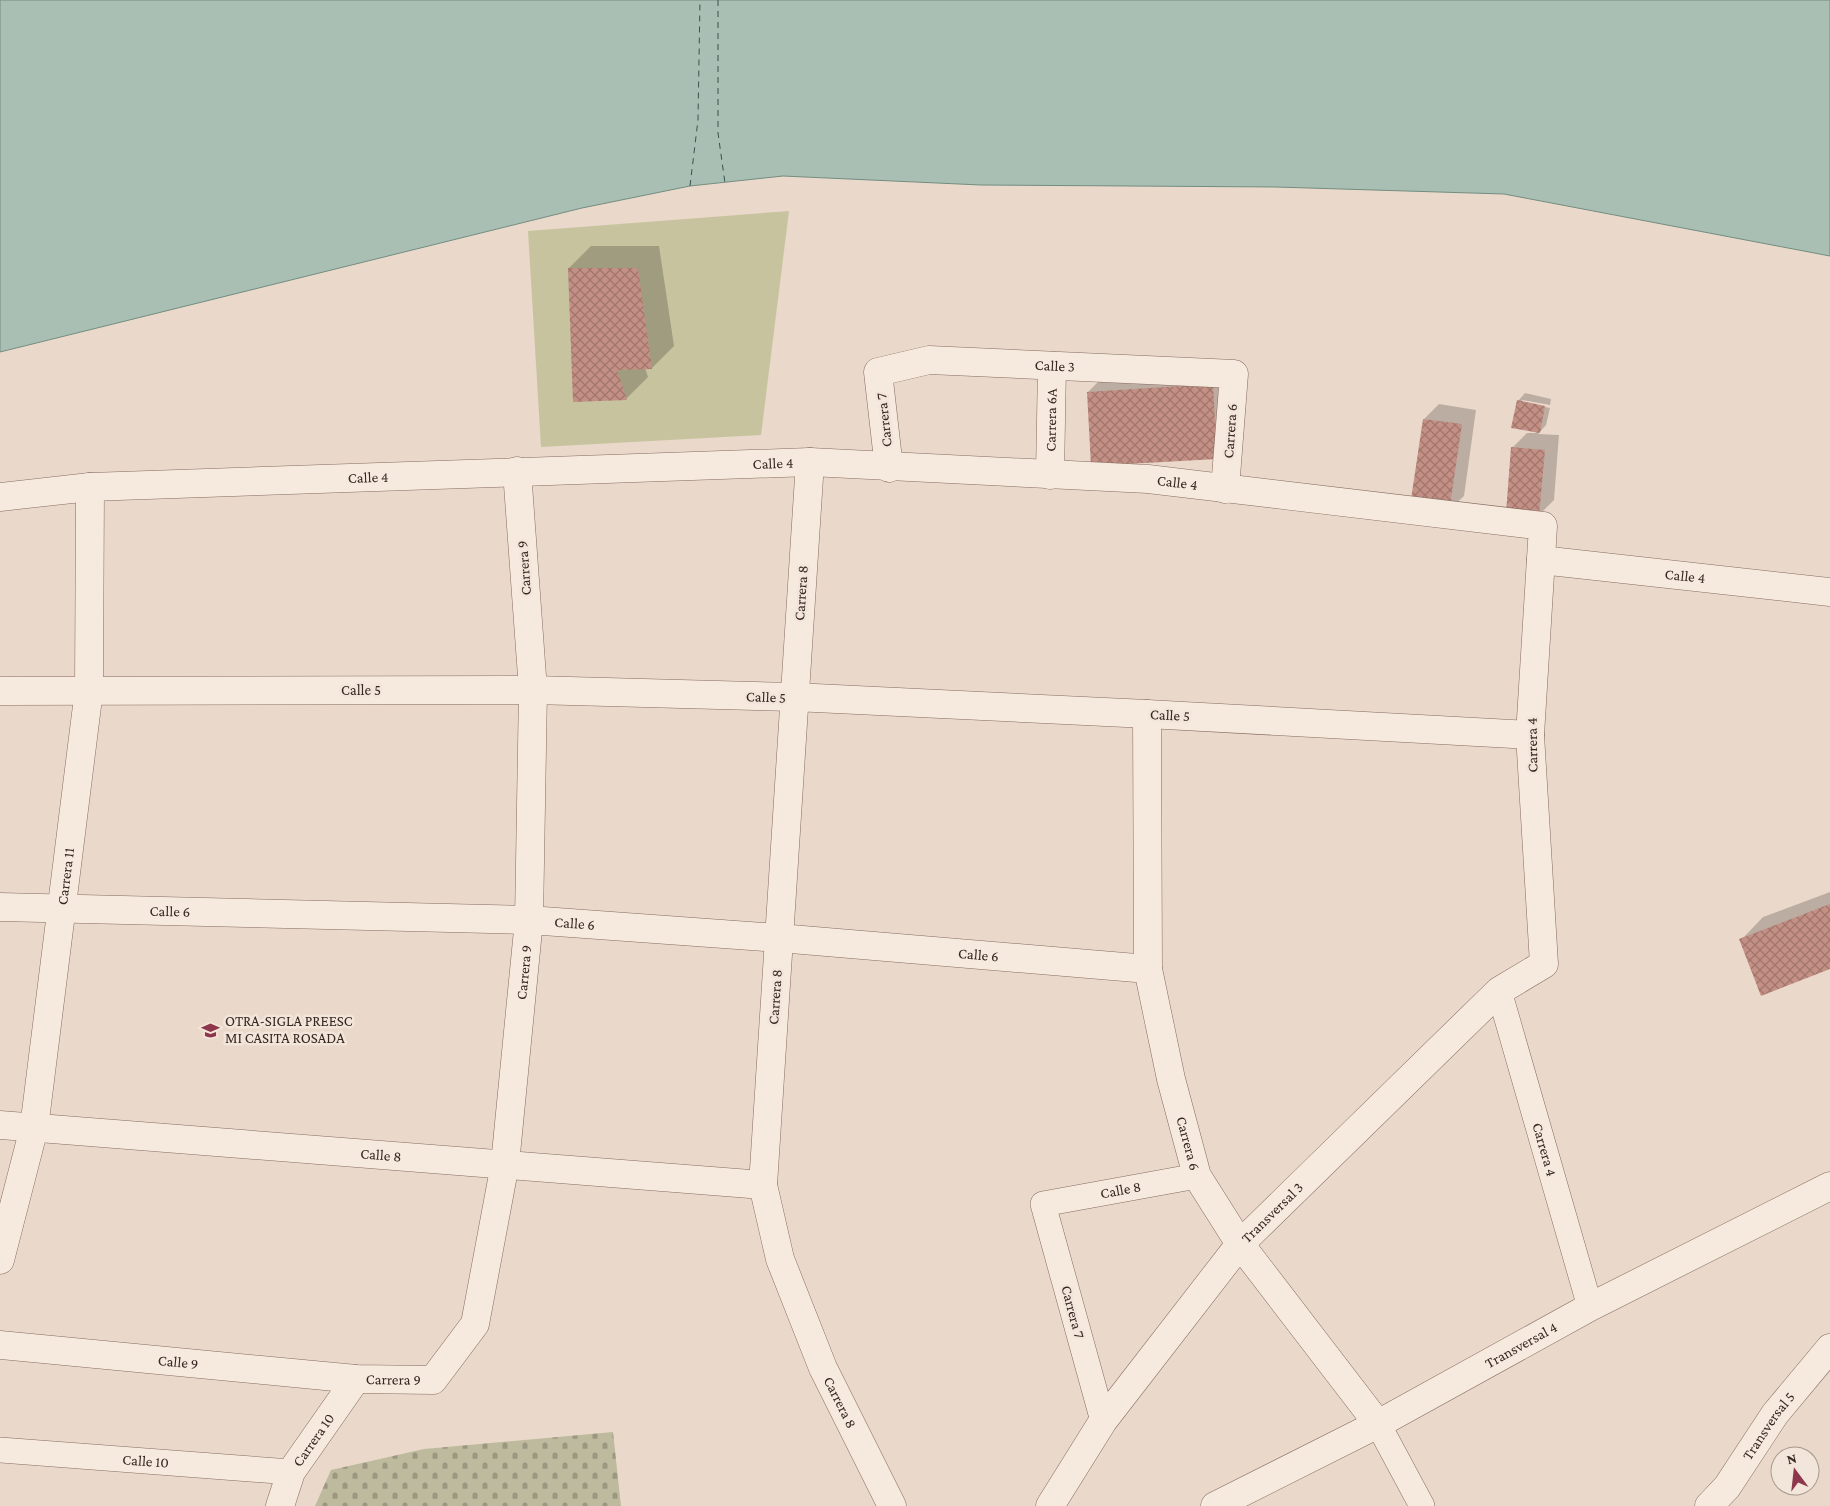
<svg xmlns="http://www.w3.org/2000/svg" width="1830" height="1506" font-family="'Crimson Pro',serif">
  <defs>
    <pattern id="cemetery-stones" width="16" height="16" patternUnits="userSpaceOnUse" patternTransform="scale(1.25)"><rect width="16" height="16" fill="#beba9d"/><path d="M2 7V4a2 2 0 0 1 4 0v3zM10 15v-3a2 2 0 0 1 4 0v3z" fill="#9b9780"/></pattern>
    <pattern id="building-cross-hatch" width="8" height="8" patternUnits="userSpaceOnUse" patternTransform="scale(1.25)"><rect width="8" height="8" fill="#c49085"/><path d="M0 0l8 8M0 8l8-8" fill="none" stroke="#a0766c"/></pattern>
  </defs>
  <rect width="100%" height="100%" fill="#ead9ca"/>
  <path fill="#c7c39f" d="M 789,211 L 761,435 L 541,447 L 528,231 Z"/>
  <path fill="url(#cemetery-stones)" d="M 613,1432 L 621,1506 L 315,1506 L 331,1470 L 424,1449 Z"/>
  <path fill="#aabfb4" stroke="#728d80" d="M 0,0 L 1830,0 L 1830,256 L 1504,194 L 1276,187 L 981,185 L 783,176 L 690,186 L 582,208 L 0,352 Z"/>
  <path fill="#0003" d="M 591,246 L 659,246 L 674,346 L 652,368 L 645,368 L 648,377 L 626,399 L 569,268 Z
    M 1235,363 L 1217,457 L 1088,392 L 1110,370 Z
    M 1525,393 L 1551,399 L 1550,405 L 1522,400 L 1522,402 L 1550,408 L 1546,425 L 1538,434 L 1559,435 L 1554,500 L 1539,515 L 1512,448 L 1527,433 L 1536,433 L 1518,401 Z
    M 1439,404 L 1476,410 L 1464,496 L 1449,510 L 1424,419 Z
    M 1830,892 L 1830,968 L 1741,940 L 1763,917 Z"/>
  <g fill="none" stroke-linecap="round" stroke-linejoin="round">
    <path stroke="#33554b" stroke-width="1" stroke-dasharray="6 5" stroke-linecap="butt" d="M 718,0 L 718,133 L 725,183
      M 690,186 L 698,120 L 700,0"/>
  </g>
  <path fill="url(#building-cross-hatch)" d="M 568,268 L 638,268 L 652,369 L 617,370 L 627,400 L 573,402 Z
    M 1213,384 L 1217,459 L 1091,466 L 1087,392 Z
    M 1517,400 L 1545,406 L 1540,433 L 1511,428 Z
    M 1423,419 L 1462,424 L 1449,512 L 1410,506 Z
    M 1511,447 L 1545,450 L 1539,516 L 1506,513 Z
    M 1830,904 L 1830,969 L 1761,996 L 1739,939 Z"/>
  <g fill="none" stroke-linecap="round" stroke-linejoin="round">
    <defs>
      <g id="pedestrian">
        <path id="s1" d="M 1499,991 L 1590,1307"/>
        <path id="s2" d="M 1103,1421 L 1043,1204 L 1197,1176"/>
        <path d="M 1378,1424 L 1422,1506"/>
        <path id="s3" d="M 0,1450 L 291,1472"/>
      </g>
      <g id="minor">
        <path id="s4" d="M 810,462 L 763,1185 L 780,1259 L 823,1368 L 892,1506"/>
        <path id="s5" d="M 889,468 L 878,372 L 929,360 L 1234,374 L 1225,489"/>
        <path id="s6" d="M 1050,475 L 1052,366"/>
        <path id="s7" d="M 1147,714 L 1148,969 L 1171,1079 L 1197,1176 L 1240,1244 L 1378,1424"/>
        <path id="s8" d="M 0,907 L 529,920 L 779,938 L 1148,969"/>
        <path id="s9" d="M 0,1125 L 763,1185"/>
        <path id="s10" d="M 0,1260 L 34,1128 L 89,690 L 90,487"/>
        <path id="s11" d="M 0,1345 L 356,1379 L 433,1380 L 475,1324 L 505,1164 L 529,920 L 533,690 L 517,471"/>
        <path id="s12" d="M 280,1506 L 291,1472 L 356,1379"/>
        <path id="s13" d="M 1050,1506 L 1103,1421 L 1240,1244 L 1499,991 L 1544,964 L 1530,735"/>
        <path id="s14" d="M 1215,1506 L 1378,1424 L 1590,1307 L 1830,1186"/>
        <path id="s15" d="M 1709,1506 L 1727,1487 L 1775,1414 L 1830,1348"/>
      </g>
      <g id="tertiary">
        <path id="s16" d="M 0,497 L 90,487 L 810,462 L 1148,479 L 1543,526 L 1530,735 L 1147,714 L 794,697 L 533,690 L 0,691"/>
        <path id="s17" d="M 1541,560 L 1830,592"/>
      </g>
    </defs>
    <use href="#pedestrian" stroke="#856c61" stroke-width="26"/>
    <use href="#minor" stroke="#856c61" stroke-width="29"/>
    <use href="#tertiary" stroke="#856c61" stroke-width="29"/>
    <use href="#pedestrian" stroke="#f6e9dd" stroke-width="25"/>
    <use href="#minor" stroke="#f6e9dd" stroke-width="28"/>
    <use href="#tertiary" stroke="#f6e9dd" stroke-width="28"/>
  </g>
  <defs>
    <symbol id="school-bare" viewBox="-9 -9 18 18"><path d="M0-5L7-2L0 1L-7-2ZM-4 1L0 2.5L4 1V4Q0 6-4 4Z" fill="#8e374c" stroke="#f2e5d9" stroke-width="2.5" paint-order="stroke"/></symbol>
  </defs>
  <g fill-rule="evenodd">
    <use href="#school-bare" x="198" y="1018" width="25" height="25"/>
  </g>
  <g text-anchor="middle" dominant-baseline="central" stroke-width="5" stroke-linejoin="round" paint-order="stroke">
    <g font-size="15" fill="#372822" stroke="#f2e5d9">
      <text stroke="none"><textPath href="#s5" startOffset="275">Calle 3</textPath></text>
      <text transform="translate(884 420) rotate(-96)">Carrera 7</text>
      <text stroke="none"><textPath href="#s6" startOffset="55">Carrera 6A</textPath></text>
      <text transform="translate(1230 431) rotate(-86)">Carrera 6</text>
      <text stroke="none"><textPath href="#s16" startOffset="774">Calle 4</textPath></text>
      <text stroke="none"><textPath href="#s16" startOffset="369">Calle 4</textPath></text>
      <text stroke="none"><textPath href="#s16" startOffset="1179">Calle 4</textPath></text>
      <text transform="translate(524 568) rotate(-94)">Carrera 9</text>
      <text stroke="none"><textPath href="#s17" startOffset="145">Calle 4</textPath></text>
      <text transform="translate(801 593) rotate(-86)">Carrera 8</text>
      <text x="361" y="690">Calle 5</text>
      <text transform="translate(766 697) rotate(2)">Calle 5</text>
      <text transform="translate(1170 715) rotate(3)">Calle 5</text>
      <text transform="translate(1532 745) rotate(-91)">Carrera 4</text>
      <text stroke="none"><textPath href="#s10" startOffset="390">Carrera 11</textPath></text>
      <text stroke="none"><textPath href="#s8" startOffset="170">Calle 6</textPath></text>
      <text stroke="none"><textPath href="#s8" startOffset="575">Calle 6</textPath></text>
      <text stroke="none"><textPath href="#s8" startOffset="980">Calle 6</textPath></text>
      <text stroke="none"><textPath href="#s11" startOffset="860">Carrera 9</textPath></text>
      <text transform="translate(775 997) rotate(-86)">Carrera 8</text>
      <text stroke="none"><textPath href="#s7" startOffset="434">Carrera 6</textPath></text>
      <text stroke="none"><textPath href="#s1" startOffset="165">Carrera 4</textPath></text>
      <text stroke="none"><textPath href="#s9" startOffset="382">Calle 8</textPath></text>
      <text stroke="none"><textPath href="#s2" startOffset="304">Calle 8</textPath></text>
      <text stroke="none"><textPath href="#s13" startOffset="369">Transversal 3</textPath></text>
      <text transform="translate(1073 1312) rotate(75)">Carrera 7</text>
      <text stroke="none"><textPath href="#s14" startOffset="346">Transversal 4</textPath></text>
      <text stroke="none"><textPath href="#s11" startOffset="179">Calle 9</textPath></text>
      <text stroke="none"><textPath href="#s11" startOffset="395">Carrera 9</textPath></text>
      <text stroke="none"><textPath href="#s4" startOffset="956">Carrera 8</textPath></text>
      <text stroke="none"><textPath href="#s15" startOffset="100">Transversal 5</textPath></text>
      <text stroke="none"><textPath href="#s12" startOffset="75">Carrera 10</textPath></text>
      <text stroke="none"><textPath href="#s3" startOffset="146">Calle 10</textPath></text>
    </g>
    <g font-size="15" fill="#372822" stroke="#f2e5d9" text-anchor="start">
      <text x="225" y="1021">OTRA-SIGLA PREESC<tspan x="225" dy="17">MI CASITA ROSADA</tspan></text>
    </g>
  </g>
  <g transform="translate(1795 1471) rotate(345)"><circle r="24" fill="#f2e5d9" stroke="#a79990"/>
  <path d="M0-4L9 19L0 12L-9 19Z" fill="#8e374c"/>
  <text y="-8" font-size="14" font-weight="bold" text-anchor="middle" fill="#372822">N</text>
  </g>
</svg>
